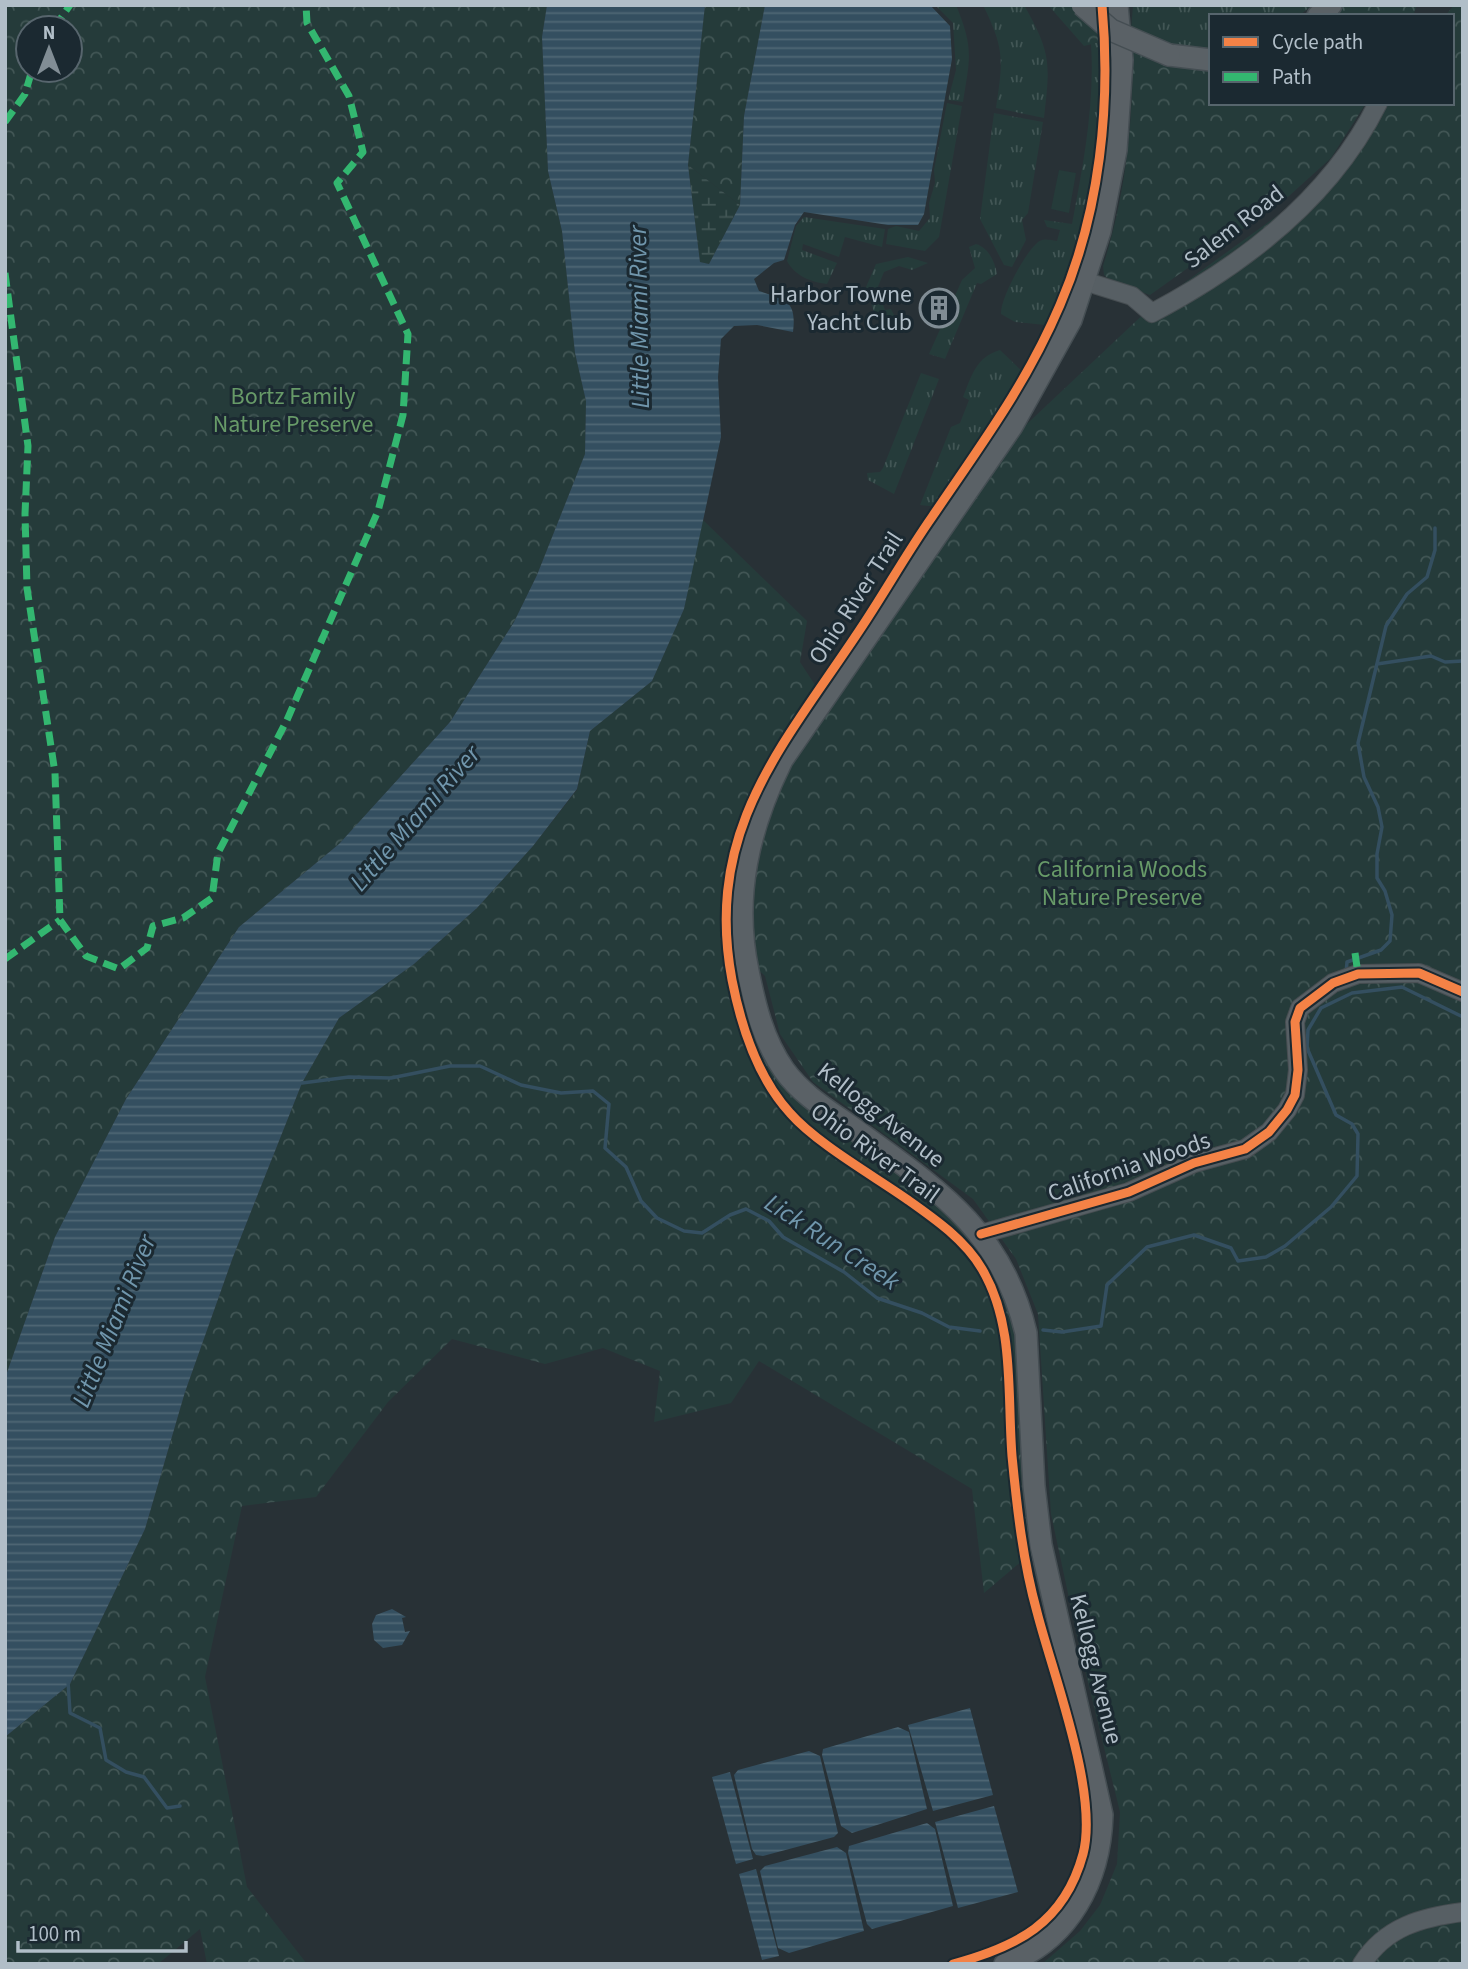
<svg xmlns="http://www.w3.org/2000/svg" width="1468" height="1969" font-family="'Source Sans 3',sans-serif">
  <defs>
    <pattern id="grass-tufts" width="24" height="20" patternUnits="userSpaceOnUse" patternTransform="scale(1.75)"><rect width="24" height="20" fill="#253b3a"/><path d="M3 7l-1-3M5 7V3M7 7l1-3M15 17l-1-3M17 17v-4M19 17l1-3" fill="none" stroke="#425655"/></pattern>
    <pattern id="forest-crowns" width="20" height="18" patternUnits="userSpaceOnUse" patternTransform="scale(1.75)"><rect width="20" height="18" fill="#253b3a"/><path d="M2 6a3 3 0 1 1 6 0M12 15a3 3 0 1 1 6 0" fill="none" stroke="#425655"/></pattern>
    <pattern id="wetland-marsh" width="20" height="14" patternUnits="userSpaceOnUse" patternTransform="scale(1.75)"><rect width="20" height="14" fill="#253b3a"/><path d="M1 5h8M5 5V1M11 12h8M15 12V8" fill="none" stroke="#425655"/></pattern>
    <pattern id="water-rules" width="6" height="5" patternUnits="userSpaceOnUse" patternTransform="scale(1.75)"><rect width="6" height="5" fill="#344f60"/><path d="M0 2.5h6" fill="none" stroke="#4f6775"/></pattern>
  </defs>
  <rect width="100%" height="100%" fill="#283136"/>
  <path fill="url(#grass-tufts)" d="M 935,5 L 956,5 C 974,49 970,57 963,102 L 948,100 L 956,70 L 953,23 Z
    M 983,5 L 1024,5 C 1052,54 1050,64 1044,118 L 996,108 C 1003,60 1005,50 983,5 Z
    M 1133,5 L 1312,5 L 1299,16 L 1211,16 L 1209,49 L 1162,44 L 1131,31 Z
    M 1100,42 C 1102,149 1089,226 1046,325 L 1015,322 L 1001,314 C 1000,299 1024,255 1036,244 C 1042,237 1049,240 1057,241 L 1060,230 L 1047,227 L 1044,220 L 1072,224 C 1083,166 1095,104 1091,44 Z
    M 947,103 L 962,106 L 939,237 L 925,251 L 886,244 L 888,229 L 896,226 L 919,231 L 930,218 L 929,203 L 935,183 L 934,170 Z
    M 994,113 L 1043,122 L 1028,213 L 1022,220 L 1026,240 L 1012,267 L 1004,265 L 980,219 Z
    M 804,217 L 885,229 L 882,247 L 845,237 L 839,257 L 803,244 L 802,250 L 837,263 L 827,284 C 811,282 795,276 787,261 L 796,226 Z
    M 976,244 C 989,248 995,262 997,274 L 981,284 L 977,283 L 945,359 L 929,354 L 962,280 L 975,268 L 969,247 Z
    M 908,257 L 928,263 L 912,270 L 899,266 L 884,272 L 877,289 L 885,310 L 891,309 L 897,321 L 905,326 L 903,330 L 875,315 L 866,287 L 876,264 Z
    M 1000,350 L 1026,375 L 938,507 L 920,505 L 951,427 L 960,423 L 969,400 L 963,397 C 972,375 976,357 1000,350 Z
    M 921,373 L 939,379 L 894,494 L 868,480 L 867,473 L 880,472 L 883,468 Z"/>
  <path fill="url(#forest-crowns)" fill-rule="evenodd" d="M 5,5 L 547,5 L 542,37 L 548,171 L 562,231 L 575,353 L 586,401 L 585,454 L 537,575 L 514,622 L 450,722 L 339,844 L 239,927 L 126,1099 L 55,1237 L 5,1378 ZM 28,28 L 70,28 L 70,70 L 28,70 Z
    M 705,5 L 765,5 L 744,116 L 740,205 L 688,165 Z
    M 1048,5 L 1075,5 L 1100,30 L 1100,42 L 1084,46 Z
    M 1342,5 L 1417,5 L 1413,16 L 1330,16 Z
    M 1454,5 L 1463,5 L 1463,1964 L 1042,1964 L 1080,1931 L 1100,1905 L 1117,1864 L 1120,1812 L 1081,1654 L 1051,1514 L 1038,1314 L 1016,1259 L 973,1199 L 813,1082 L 780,1034 L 765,976 L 746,959 L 785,1070 L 948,1201 L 1018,1300 L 1041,1545 L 984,1593 L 972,1489 L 759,1361 L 731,1403 L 654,1422 L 660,1371 L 603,1348 L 545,1364 L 452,1339 L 388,1402 L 316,1497 L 242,1506 L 205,1677 L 247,1887 L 307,1964 L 207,1964 L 200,1929 L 158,1964 L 5,1964 L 5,1737 L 70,1684 L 145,1529 L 185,1392 L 233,1257 L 302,1083 L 339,1018 L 414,964 L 477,908 L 533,846 L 577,790 L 590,731 L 652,681 L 684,609 L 702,519 L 807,621 L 800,662 L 815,685 L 918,544 L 1011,439 L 1151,307 L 1303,197 L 1377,103 L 1452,103 L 1452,16 L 1445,16 Z
    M 1133,48 L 1211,62 L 1211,103 L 1366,103 L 1331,158 L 1289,196 L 1150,295 L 1111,281 L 1104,275 L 1103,266 C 1126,194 1133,123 1133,48 Z"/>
  <path fill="url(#wetland-marsh)" d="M 688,165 L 740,205 L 709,264 L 700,262 Z"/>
  <path fill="#253b3a" d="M 1059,170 L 1076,173 L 1069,213 L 1051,209 Z"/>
  <path fill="url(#water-rules)" d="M 547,5 L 705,5 L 688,165 L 700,262 L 709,264 L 740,205 L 744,116 L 765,5 L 930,5 L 950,26 L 952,59 L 924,214 L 918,225 L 888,225 L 804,212 L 795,225 L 784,260 L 774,263 L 754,279 L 759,291 C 785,300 797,300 793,332 L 757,325 L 734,326 L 721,339 L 718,377 L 721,437 L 684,609 L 652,681 L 590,731 L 577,789 L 533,846 L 477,908 L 414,964 L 339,1018 L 302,1083 L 233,1257 L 185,1392 L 145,1529 L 70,1684 L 5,1737 L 5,1378 L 55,1237 L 126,1099 L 239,927 L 339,844 L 450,722 L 514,622 L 537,575 L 585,454 L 586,401 L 575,353 L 562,231 L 548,171 L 542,37 Z
    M 392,1609 L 406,1617 L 402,1618 L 405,1632 L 410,1631 L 402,1645 L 383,1648 L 374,1640 L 372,1624 L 376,1615 Z
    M 970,1708 L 993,1795 L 933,1811 L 908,1725 Z
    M 898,1727 L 909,1732 L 927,1809 L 852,1833 L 841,1826 L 822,1755 L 823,1749 Z
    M 809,1751 L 820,1756 L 838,1833 L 834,1837 L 763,1856 L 756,1855 L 752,1849 L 734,1775 L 738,1770 Z
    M 730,1772 L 753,1859 L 736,1864 L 712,1777 Z
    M 994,1806 L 1018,1892 L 958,1908 L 935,1822 Z
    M 927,1823 L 935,1829 L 953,1906 L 872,1929 L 867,1924 L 848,1853 L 849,1846 Z
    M 837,1847 L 846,1853 L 864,1931 L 789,1953 L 778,1948 L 760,1871 L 765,1866 Z
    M 756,1869 L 779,1956 L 762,1960 L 739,1874 Z"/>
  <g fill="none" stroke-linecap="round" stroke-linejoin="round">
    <path stroke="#344f60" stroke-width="3.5" d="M 1377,664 L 1431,656 L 1445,662 L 1463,661
      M 1346,973 L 1347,962 L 1381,950 L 1390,941 L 1392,915 L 1385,891 L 1377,878 L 1377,854 L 1382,827 L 1378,807 L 1364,777 L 1358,743 L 1386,626 L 1407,594 L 1427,577 L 1435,550 L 1435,528
      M 302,1083 L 349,1077 L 391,1078 L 450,1066 L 480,1066 L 521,1085 L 561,1093 L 593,1091 L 609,1104 L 605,1148 L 626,1167 L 641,1201 L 657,1218 L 684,1231 L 702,1233 L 730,1215 L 746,1209 L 769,1221 L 783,1237 L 844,1272 L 877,1298 L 922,1313 L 949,1327 L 980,1331
      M 1043,1330 L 1062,1332 L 1101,1326 L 1107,1285 L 1147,1247 L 1194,1235 L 1231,1248 L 1238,1261 L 1266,1257 L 1285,1246 L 1331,1207 L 1357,1176 L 1358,1134 L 1352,1124 L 1336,1115 L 1307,1048 L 1308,1030 L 1321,1008 L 1352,993 L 1402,987 L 1463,1017
      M 68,1681 L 70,1713 L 100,1728 L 106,1760 L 126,1772 L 144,1777 L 167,1808 L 180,1806"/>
    <defs>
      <path id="minor" d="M 1084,281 L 1132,296 L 1152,313 C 1243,265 1331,198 1378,103
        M 981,1234 L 1129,1192 L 1194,1163 L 1245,1149 L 1269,1132 L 1287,1110 L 1295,1095 L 1298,1070 L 1295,1022 L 1300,1008 L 1333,983 L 1358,974 L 1419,973 L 1463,992
        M 1362,1964 C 1385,1927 1422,1917 1463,1912"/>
      <path id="major" d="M 1318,16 L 1331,5
        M 1169,55 L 1211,60
        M 1005,1964 C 1070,1940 1100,1880 1102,1815 L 1041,1545 L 1034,1486 L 1026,1333 C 1002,1229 934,1187 853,1128 C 829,1111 802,1095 784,1070 C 763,1040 755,1006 748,971 C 732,896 749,827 782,760 L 1012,426 L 1071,320 L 1100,231 L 1116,150 L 1122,60 L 1117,5"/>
    </defs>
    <use href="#minor" stroke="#464d51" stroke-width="20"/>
    <use href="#major" stroke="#454e53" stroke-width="24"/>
    <use href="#minor" stroke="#575f64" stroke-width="18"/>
    <use href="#major" stroke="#5a6166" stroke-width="21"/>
    <defs>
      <path id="major-bridge" d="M 1082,5 L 1111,30 L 1169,55"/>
    </defs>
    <use href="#major-bridge" stroke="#454e53" stroke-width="24" stroke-linecap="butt"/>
    <use href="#major-bridge" stroke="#5a6166" stroke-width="21"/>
    <path stroke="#33b770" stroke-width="7" stroke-dasharray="14 7" stroke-linecap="butt" d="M 54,28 L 70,5
      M 5,122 L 25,94 L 32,70
      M 5,273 L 28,446 L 25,514 L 27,588 L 55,773 L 60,920 L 86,956 L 119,969 L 147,948 L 153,926 L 183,918 L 212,898 L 218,853 L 287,720 L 378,511 L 403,415 L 408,334 L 337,183 L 363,152 L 349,96 L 307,23 L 306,5
      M 1355,953 L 1358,974
      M 5,959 L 60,920"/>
    <defs>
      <path id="cycleway" d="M 981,1234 L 1129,1192 L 1194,1163 L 1245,1149 L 1269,1132 L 1287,1110 L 1295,1095 L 1298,1070 L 1295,1022 L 1300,1008 L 1333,983 L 1358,974 L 1419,973 L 1463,992
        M 953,1964 C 1016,1947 1064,1924 1083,1854 C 1099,1793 1053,1675 1037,1612 C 1023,1562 1017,1508 1012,1456 C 1007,1392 1015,1325 982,1269 C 965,1240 935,1219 908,1200 C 874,1176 816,1143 790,1113 C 757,1077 741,1026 732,980 C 704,830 782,747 859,631 C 884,594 906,554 932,517 C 980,446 1026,385 1060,305 C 1100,212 1111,105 1102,5"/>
    </defs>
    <use href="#cycleway" stroke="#1b2931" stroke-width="13"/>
    <use href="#cycleway" stroke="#f48246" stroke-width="9"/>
  </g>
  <defs>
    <symbol id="building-ring" viewBox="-11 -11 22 22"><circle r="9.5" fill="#1b2931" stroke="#818d95" stroke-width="1.5"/><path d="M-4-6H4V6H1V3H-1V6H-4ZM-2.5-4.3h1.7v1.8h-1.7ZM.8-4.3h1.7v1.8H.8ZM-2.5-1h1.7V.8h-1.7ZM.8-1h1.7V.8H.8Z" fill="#818d95"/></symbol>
  </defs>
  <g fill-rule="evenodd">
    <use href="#building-ring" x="917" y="286" width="44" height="44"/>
  </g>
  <g text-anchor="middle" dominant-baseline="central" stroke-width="6" stroke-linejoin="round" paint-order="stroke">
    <g font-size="24" fill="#b1bec8" stroke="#1b2931">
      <text transform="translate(1234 227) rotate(-38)">Salem Road</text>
      <text transform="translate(856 598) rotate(-57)">Ohio River Trail</text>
      <text transform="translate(881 1115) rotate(38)">Kellogg Avenue</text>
      <text transform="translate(875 1153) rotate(36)">Ohio River Trail</text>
      <text transform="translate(1129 1167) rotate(-19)">California Woods</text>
      <text transform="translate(1096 1669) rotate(76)">Kellogg Avenue</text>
    </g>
    <g font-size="24" fill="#b1bec8" stroke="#1b2931" text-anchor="end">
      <text x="912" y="294">Harbor Towne<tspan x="912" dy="28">Yacht Club</tspan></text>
    </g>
    <g font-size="24" fill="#679a68" stroke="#1b2931">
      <text x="293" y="396">Bortz Family<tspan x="293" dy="28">Nature Preserve</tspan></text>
      <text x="1122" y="869">California Woods<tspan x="1122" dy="28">Nature Preserve</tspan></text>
    </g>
    <g font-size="26" font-style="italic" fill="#7096ac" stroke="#1b2931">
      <text transform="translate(639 317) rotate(-91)">Little Miami River</text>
      <text transform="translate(415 818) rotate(-49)">Little Miami River</text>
      <text transform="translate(832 1242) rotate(33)">Lick Run Creek</text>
      <text transform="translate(114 1321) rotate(-68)">Little Miami River</text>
    </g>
  </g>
  <rect width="1468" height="1969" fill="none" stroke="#b1bec8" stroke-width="14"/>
  <rect x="1209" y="14" width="245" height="91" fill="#1b2931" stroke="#57656d" stroke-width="2"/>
  <rect x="1223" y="37" width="35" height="10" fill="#f48246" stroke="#57656d" stroke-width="2"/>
  <text x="1272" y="49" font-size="21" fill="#b1bec8">Cycle path</text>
  <rect x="1223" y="72" width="35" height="10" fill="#33b770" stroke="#57656d" stroke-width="2"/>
  <text x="1272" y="84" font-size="21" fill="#b1bec8">Path</text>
  <g transform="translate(49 49)"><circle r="33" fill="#1b2931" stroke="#57656d" stroke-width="2"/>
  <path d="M0-5L12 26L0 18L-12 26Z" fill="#818d95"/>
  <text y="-10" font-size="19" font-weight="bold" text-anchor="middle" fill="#b1bec8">N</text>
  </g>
  <path d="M18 1941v10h168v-10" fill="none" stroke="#b1bec8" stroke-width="3.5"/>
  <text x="28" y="1941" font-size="21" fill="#b1bec8" stroke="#1b2931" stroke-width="5" paint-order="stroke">100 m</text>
</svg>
